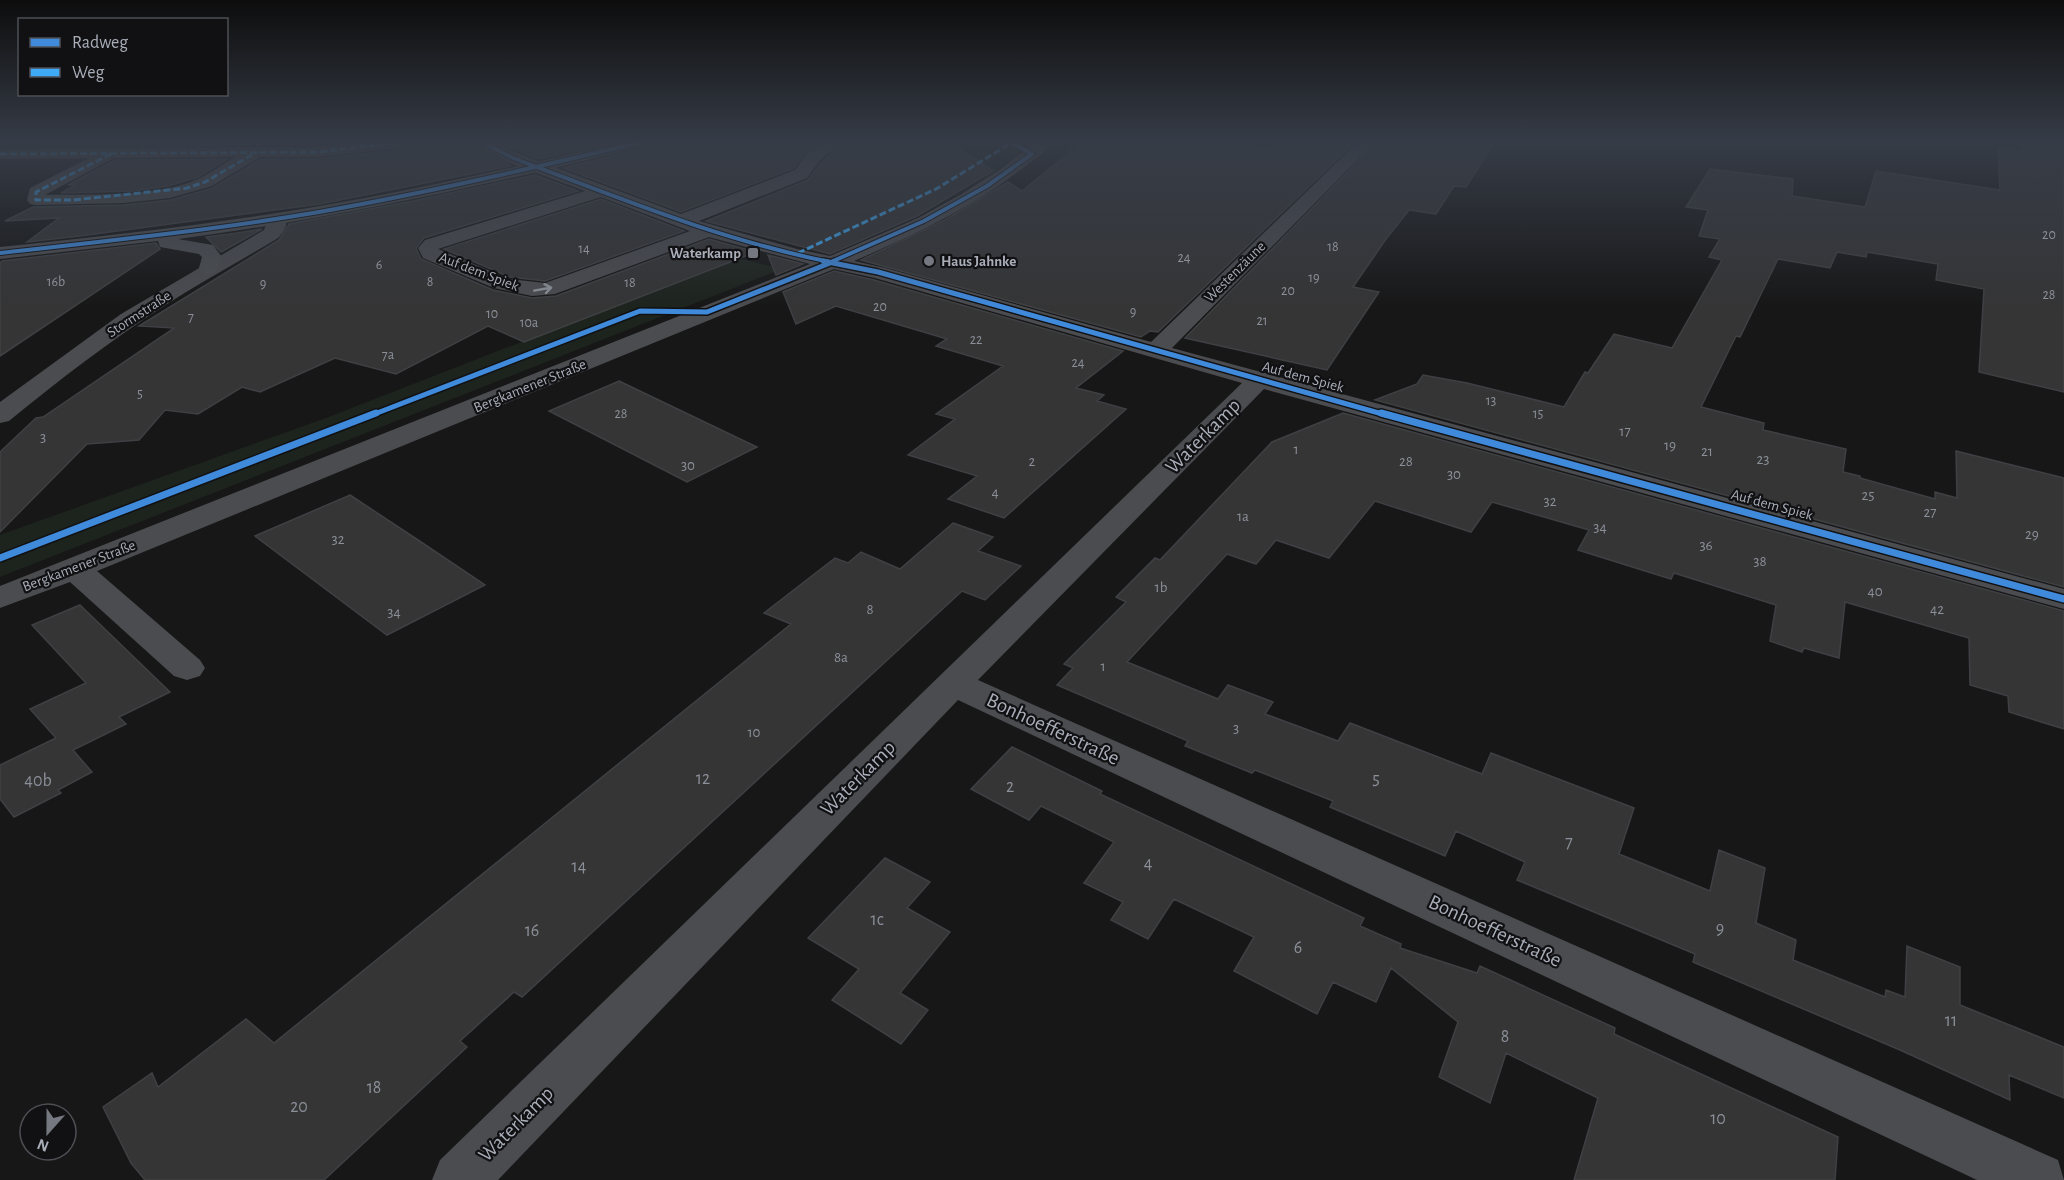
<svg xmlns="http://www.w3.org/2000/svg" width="2064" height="1180" font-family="'Alegreya Sans',sans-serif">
  <rect width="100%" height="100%" fill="#171717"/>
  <path fill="#1d241e" d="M 975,143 L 1029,143 L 987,178 L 947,173 L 978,151 Z
    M 737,258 L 782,269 L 0,577 L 0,535 L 326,418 Z"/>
  <path fill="#353536" stroke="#3f4043" stroke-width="1.5" d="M 144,143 L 336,143 L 138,146 Z
    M 408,143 L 474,143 L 510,166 L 320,204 L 80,236 L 27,242 L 59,218 L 5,221 L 33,207 L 123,205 L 171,200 L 213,188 L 261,159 L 317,159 L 398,150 Z
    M 501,143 L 610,143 L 539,159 Z
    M 648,143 L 819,143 L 806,151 L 794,168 L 681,212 L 563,168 L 645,148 Z
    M 843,143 L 952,143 L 993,171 L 917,216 L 830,254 L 706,221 L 808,180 L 822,162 Z
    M 1081,143 L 1222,143 L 1276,150 L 1277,143 L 1354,143 L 1158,332 L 1150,331 L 1141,337 L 861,260 L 945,220 L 1008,182 L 1022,191 Z
    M 1376,143 L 1494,143 L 1466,187 L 1454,186 L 1436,214 L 1409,210 L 1386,239 L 1353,287 L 1379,292 L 1327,370 L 1185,338 Z
    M 2021,143 L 2064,143 L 2064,392 L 1979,372 L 1984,289 L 1936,280 L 1938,264 L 1867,252 L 1866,257 L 1837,252 L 1830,268 L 1778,259 L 1740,337 L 1736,336 L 1701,407 L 1764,423 L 1763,430 L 1846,449 L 1843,472 L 1860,476 L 1860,478 L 1935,499 L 1935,492 L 1957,498 L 1956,451 L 2064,478 L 2064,587 L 1375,400 L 1417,384 L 1423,375 L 1467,383 L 1564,407 L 1585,372 L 1588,373 L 1614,334 L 1672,348 L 1722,260 L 1709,257 L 1720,239 L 1699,236 L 1708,210 L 1686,207 L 1710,169 L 1793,179 L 1792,196 L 1865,207 L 1876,171 L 2000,190 L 1998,147 L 2022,151 Z
    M 227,159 L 198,177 L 168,186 L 133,191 L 61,193 L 76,185 L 68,185 L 115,160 Z
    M 535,175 L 578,191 L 424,238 L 416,248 L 421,259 L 493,290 L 532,298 L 556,296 L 709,239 L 756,252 L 524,342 L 488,326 L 396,374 L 335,358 L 260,392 L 242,387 L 198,414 L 165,410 L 139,440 L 87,444 L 0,532 L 0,452 L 36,418 L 43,417 L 174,328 L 139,326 L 279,240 L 289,224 L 413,201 Z
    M 601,199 L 684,231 L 545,281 L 510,277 L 444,249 Z
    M 262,229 L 221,252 L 206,237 L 237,233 Z
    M 156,243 L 160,249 L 0,356 L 0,263 L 2,261 Z
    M 768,255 L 803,264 L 776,275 Z
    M 834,271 L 874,280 L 1123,351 L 1076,388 L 1104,395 L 1097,401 L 1126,409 L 1004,518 L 948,499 L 977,476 L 908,455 L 955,419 L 936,414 L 1003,366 L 936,346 L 947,339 L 836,306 L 796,324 L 783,292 Z
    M 619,381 L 757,447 L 687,482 L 549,411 Z
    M 1343,413 L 2064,611 L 2064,729 L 2009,712 L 2008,696 L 1970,685 L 1969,638 L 1845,602 L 1839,658 L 1804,648 L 1802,652 L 1770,641 L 1776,605 L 1674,573 L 1671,579 L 1578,550 L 1589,530 L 1492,502 L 1471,532 L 1375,501 L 1329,558 L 1276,540 L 1256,564 L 1227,554 L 1127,662 L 1218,699 L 1228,685 L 1273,702 L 1265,714 L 1338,741 L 1350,723 L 1482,774 L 1491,753 L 1634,808 L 1619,854 L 1710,891 L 1719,850 L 1765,868 L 1756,923 L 1796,940 L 1793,960 L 1885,997 L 1886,990 L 1905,997 L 1907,946 L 1960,967 L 1960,1005 L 2064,1047 L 2064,1098 L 2009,1075 L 2010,1100 L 1900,1050 L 1693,962 L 1695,954 L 1517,880 L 1525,862 L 1456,831 L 1445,856 L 1330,807 L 1333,801 L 1255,770 L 1252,773 L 1185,746 L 1188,741 L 1057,685 L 1073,668 L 1064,664 L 1126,602 L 1116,597 L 1155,558 L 1160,560 L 1272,442 Z
    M 350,495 L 421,542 L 485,585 L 387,635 L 255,536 Z
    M 953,523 L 993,537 L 978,551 L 1021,566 L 985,600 L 962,591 L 522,997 L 514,992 L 460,1041 L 467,1047 L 324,1180 L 145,1180 L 131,1163 L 103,1107 L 152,1073 L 158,1087 L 246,1019 L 274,1043 L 791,624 L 764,613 L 835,558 L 848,563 L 861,552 L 900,569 Z
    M 80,605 L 170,692 L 119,717 L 126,724 L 73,750 L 92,772 L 58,790 L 61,793 L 14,817 L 0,799 L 0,765 L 56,738 L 30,709 L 86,683 L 32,625 Z
    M 1012,747 L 1102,791 L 1100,794 L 1364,918 L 1360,926 L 1401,944 L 1400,948 L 1477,973 L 1480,966 L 1615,1028 L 1614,1034 L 1838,1137 L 1835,1180 L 1574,1180 L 1598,1098 L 1506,1053 L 1490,1103 L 1439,1077 L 1458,1022 L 1391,968 L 1376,1002 L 1333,982 L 1317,1014 L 1234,971 L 1254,937 L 1174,899 L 1148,939 L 1111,920 L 1123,902 L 1084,883 L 1114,842 L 1041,806 L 1029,820 L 971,789 Z
    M 885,858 L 930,882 L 907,908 L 950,932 L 900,993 L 928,1010 L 901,1044 L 832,1000 L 859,969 L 808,938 Z"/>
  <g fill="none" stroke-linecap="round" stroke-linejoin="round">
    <path stroke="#4d4e52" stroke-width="2" stroke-dasharray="1.5 2" stroke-linecap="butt" d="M 743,143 L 743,150 L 757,157"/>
    <path fill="#4b4c50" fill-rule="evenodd" d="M 356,143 L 406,143 L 398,148 L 317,157 L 260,157 L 212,186 L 170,198 L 123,203 L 36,205 L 30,204 L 27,200 L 30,188 L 89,158 L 0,159 L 0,149 L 317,147 ZM 235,157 C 219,167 204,178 185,184 C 141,197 90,194 45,195 L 114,158 Z
      M 476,143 L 496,143 L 519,154 L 681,214 L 795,170 L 808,152 L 823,143 L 841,143 L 820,160 L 807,178 L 699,221 L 797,249 L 830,256 L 918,218 L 960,195 L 1001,169 L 1034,143 L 1052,143 C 1047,151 1036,158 1028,164 C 976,206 915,235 854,261 L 885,268 L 1151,342 L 1357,143 L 1374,143 L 1172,348 L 2064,589 L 2064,609 L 1264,389 L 978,680 L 2058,1160 L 2064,1180 L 1977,1180 L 958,700 L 498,1180 L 432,1180 L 440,1160 L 1242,383 L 875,278 L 834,269 L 97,571 L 200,660 L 205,668 L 200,676 L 187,680 L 174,676 L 70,582 L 0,608 L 0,586 L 810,264 L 709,237 L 555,294 L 532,296 L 494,288 L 423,258 L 418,248 L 425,240 L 585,191 L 507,162 ZM 601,197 L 690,231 L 545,283 L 509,279 L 438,249 Z
      M 277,213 L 284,215 C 290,224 284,231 278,238 C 240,261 201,282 164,306 C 110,341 59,380 9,421 L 0,423 L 0,402 L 121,314 L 264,230 L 270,215 Z"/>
    <path fill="#4d4f52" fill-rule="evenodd" d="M 619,143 L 646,143 L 644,146 C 490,185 335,218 178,239 L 213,245 L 222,257 L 216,272 L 209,274 L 202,272 L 199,268 L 202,257 L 199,254 L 160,247 L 158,241 L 0,259 L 0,247 C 107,236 214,224 320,206 C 421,189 520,166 619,143 Z"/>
    <path stroke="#3fa9f5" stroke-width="3" stroke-dasharray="7 3" stroke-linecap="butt" d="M 0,154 L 317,152 L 398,143
      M 111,154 L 36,192 L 36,200 L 73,200 L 187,188 L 205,182 L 255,153
      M 798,253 L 936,189 L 1011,143"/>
    <defs>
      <path id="cycleway-far2" d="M 484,143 L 513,158 C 617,197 720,240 830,262
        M 0,253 C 107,241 213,230 319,212 C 426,193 532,168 638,143
        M 831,262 L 924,221 L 987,186 L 1032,154 L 1012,143"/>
      <path id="cycleway-far1" d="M 823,261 L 878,272 L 1386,415
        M 372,415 L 640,311 L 707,312 L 835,261"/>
      <path id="cycleway" d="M 1381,413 L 2064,599
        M 0,558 L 376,413"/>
    </defs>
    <use href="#cycleway-far2" stroke="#111113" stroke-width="6"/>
    <use href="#cycleway-far1" stroke="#111113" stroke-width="8"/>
    <use href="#cycleway" stroke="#111113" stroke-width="10"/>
    <use href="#cycleway-far2" stroke="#408adc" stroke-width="4"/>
    <use href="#cycleway-far1" stroke="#408adc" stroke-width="5"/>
    <use href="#cycleway" stroke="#408adc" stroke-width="7"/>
  </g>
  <defs><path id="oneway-shaft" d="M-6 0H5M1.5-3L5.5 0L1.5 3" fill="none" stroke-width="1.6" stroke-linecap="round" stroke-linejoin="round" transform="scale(1.5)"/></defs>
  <use stroke="#8c9099" href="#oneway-shaft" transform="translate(543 289) rotate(-10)"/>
  <linearGradient id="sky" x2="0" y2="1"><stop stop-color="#0d0d0d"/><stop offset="0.46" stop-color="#363c47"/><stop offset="1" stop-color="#363c47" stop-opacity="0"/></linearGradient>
  <rect width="2064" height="308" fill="url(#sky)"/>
  <g fill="#757880" stroke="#111113" stroke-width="2">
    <rect x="747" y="247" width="12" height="12" rx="3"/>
    <circle cx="929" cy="261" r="6"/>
  </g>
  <g text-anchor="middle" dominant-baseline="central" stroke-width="4.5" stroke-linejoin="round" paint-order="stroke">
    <g font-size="14" fill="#8b8f98">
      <text x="2049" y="235">20</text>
      <text x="1333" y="247">18</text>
      <text x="584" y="249">14</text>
      <text x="1184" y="258">24</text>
      <text x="379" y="265">6</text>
      <text x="1314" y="278">19</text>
      <text x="56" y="282">16b</text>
      <text x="430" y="282">8</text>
      <text x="630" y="283">18</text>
      <text x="263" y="284">9</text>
      <text x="1288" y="291">20</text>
      <text x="2049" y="295">28</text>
      <text x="880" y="307">20</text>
      <text x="1133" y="312">9</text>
      <text x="492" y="314">10</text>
      <text x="191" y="317">7</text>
      <text x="1262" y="321">21</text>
      <text x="529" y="323">10a</text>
      <text x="976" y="340">22</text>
      <text x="388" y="355">7a</text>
      <text x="1078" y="363">24</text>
      <text x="140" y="394">5</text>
      <text x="1491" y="401">13</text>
      <text x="621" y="414">28</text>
      <text x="1538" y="414">15</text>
    </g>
    <g font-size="15" font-weight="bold" fill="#a8adb8" stroke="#111113" text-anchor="end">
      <text x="741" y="253">Waterkamp</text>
      <text x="941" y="261" text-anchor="start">Haus Jahnke</text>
    </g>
    <g font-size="15" fill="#a8adb8" stroke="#111113">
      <text transform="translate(479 272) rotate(21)">Auf dem Spiek</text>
      <text transform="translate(1235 272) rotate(-45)">Westenzäune</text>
      <text transform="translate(139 314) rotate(-33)">Stormstraße</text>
      <text transform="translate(1303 377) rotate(15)">Auf dem Spiek</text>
      <text transform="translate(530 386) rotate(-22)">Bergkamener Straße</text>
      <text transform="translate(1772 505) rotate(15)">Auf dem Spiek</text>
      <text transform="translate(79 566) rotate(-21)">Bergkamener Straße</text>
    </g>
    <g font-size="15" fill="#8b8f98">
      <text x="1625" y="431">17</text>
      <text x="43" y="437">3</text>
      <text x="1670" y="445">19</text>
      <text x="1296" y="449">1</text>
      <text x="1707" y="451">21</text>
      <text x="1763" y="459">23</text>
      <text x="1032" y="461">2</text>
      <text x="1406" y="461">28</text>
      <text x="688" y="465">30</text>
      <text x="1454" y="474">30</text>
      <text x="995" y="492">4</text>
      <text x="1868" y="495">25</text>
      <text x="1550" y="501">32</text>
      <text x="1930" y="512">27</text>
      <text x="1243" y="516">1a</text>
      <text x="1600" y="527">34</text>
      <text x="2032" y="534">29</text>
      <text x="338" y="539">32</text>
      <text x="1706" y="545">36</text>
      <text x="1760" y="561">38</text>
      <text x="1161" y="587">1b</text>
      <text x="1875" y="591">40</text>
      <text x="870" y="609">8</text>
      <text x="1937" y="609">42</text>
      <text x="394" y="612">34</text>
      <text x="841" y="657">8a</text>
      <text x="1103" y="666">1</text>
      <text x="1236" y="728">3</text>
      <text x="754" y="732">10</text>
    </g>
    <g font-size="18" fill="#8b8f98">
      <text x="703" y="779">12</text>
      <text x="1376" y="779">5</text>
      <text x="38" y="781">40b</text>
      <text x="1010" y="787">2</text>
      <text x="1569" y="843">7</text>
      <text x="1148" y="864">4</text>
      <text x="579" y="867">14</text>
      <text x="877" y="920">1c</text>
      <text x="1720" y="929">9</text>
      <text x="532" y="931">16</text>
      <text x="1298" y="948">6</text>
      <text x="1951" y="1021">11</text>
      <text x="1505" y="1037">8</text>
      <text x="374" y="1088">18</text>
      <text x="299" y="1107">20</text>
      <text x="1718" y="1119">10</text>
    </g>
    <g font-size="21" fill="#a8adb8" stroke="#111113">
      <text transform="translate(1203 436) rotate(-45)">Waterkamp</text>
      <text transform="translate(1053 729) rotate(25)">Bonhoefferstraße</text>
      <text transform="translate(858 778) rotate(-45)">Waterkamp</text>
      <text transform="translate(1495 931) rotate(25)">Bonhoefferstraße</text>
      <text transform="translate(516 1124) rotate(-45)">Waterkamp</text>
    </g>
  </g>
  <rect x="18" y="18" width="210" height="78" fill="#111113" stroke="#4d4f55" stroke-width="1.5"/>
  <rect x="30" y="38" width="30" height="9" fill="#408adc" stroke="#4d4f55" stroke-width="1.5"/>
  <text x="72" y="48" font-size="18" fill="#a8adb8">Radweg</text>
  <rect x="30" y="68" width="30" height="9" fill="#3fa9f5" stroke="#4d4f55" stroke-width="1.5"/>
  <text x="72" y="78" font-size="18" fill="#a8adb8">Weg</text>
  <g transform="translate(48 1132) rotate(201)"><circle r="28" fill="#111113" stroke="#4d4f55" stroke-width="1.5"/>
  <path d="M0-4.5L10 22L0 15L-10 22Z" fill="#757880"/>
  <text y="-9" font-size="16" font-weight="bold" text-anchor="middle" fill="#a8adb8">N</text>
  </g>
</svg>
